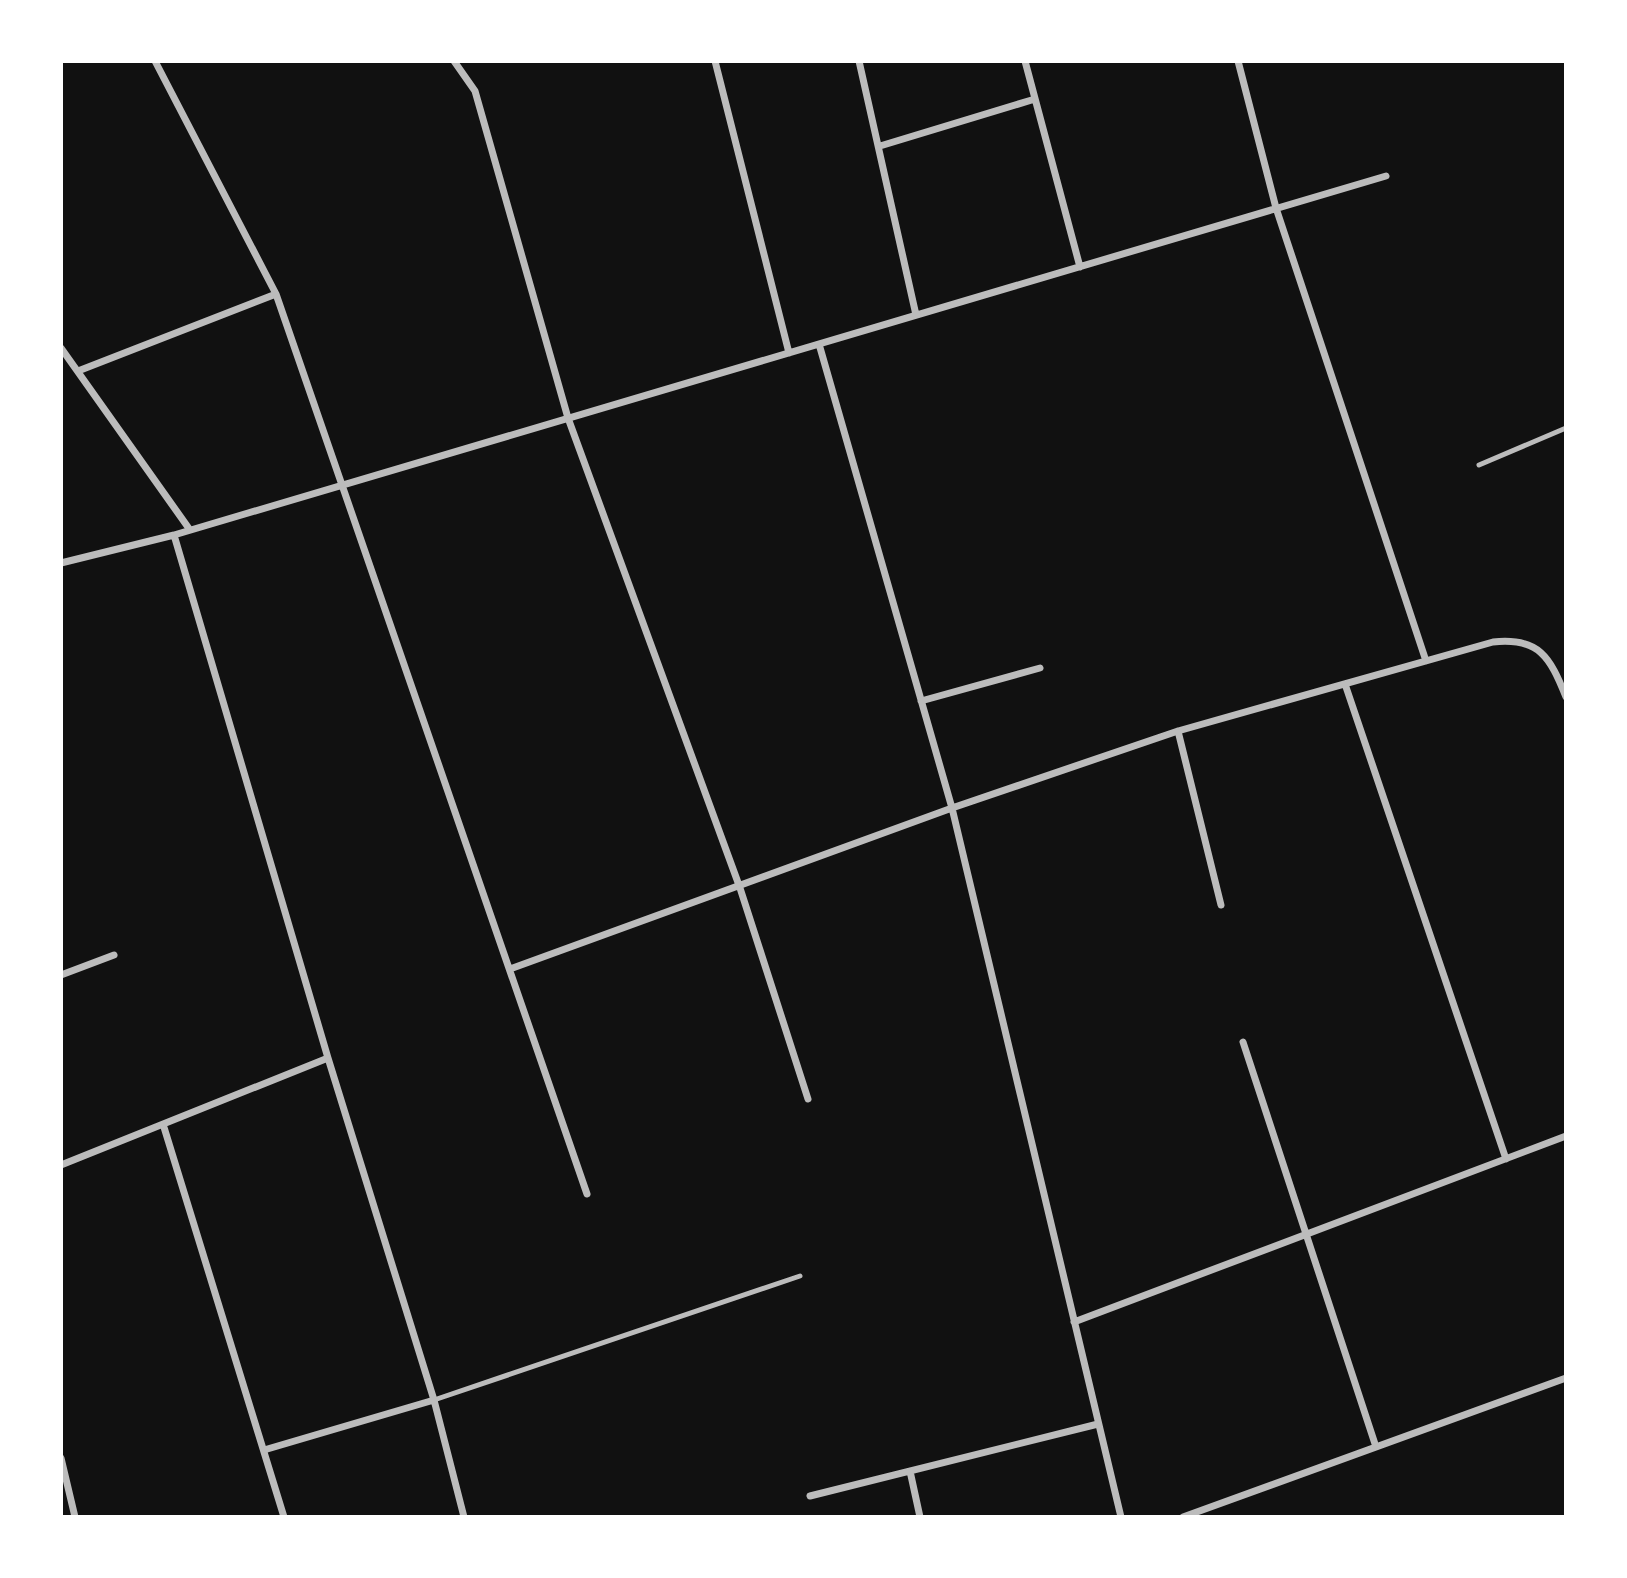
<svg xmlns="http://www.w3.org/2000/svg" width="1627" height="1578" font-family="Jost,sans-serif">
  <rect width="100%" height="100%" fill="#111"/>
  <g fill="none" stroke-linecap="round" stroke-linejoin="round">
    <path stroke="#bcbcbc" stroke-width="5" d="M 1479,465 L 1566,428
      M 434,1400 L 800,1276"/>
    <path stroke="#bcbcbc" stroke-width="7" d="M 155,61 L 276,294 L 587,1194
      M 454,61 L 475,91 L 568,418 L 740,888 L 808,1099
      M 715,61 L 789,353
      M 859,61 L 916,315
      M 1025,61 L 1080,267
      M 1238,61 L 1276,208 L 1426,661
      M 880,146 L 1035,99
      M 819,344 L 952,808 L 1121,1517
      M 61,348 L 190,530
      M 78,371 L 276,294
      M 174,535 L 328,1058 L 434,1400 L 464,1517
      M 61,563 L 174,535 L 1386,176
      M 1345,684 L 1506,1159
      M 921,701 L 1040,668
      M 1178,731 L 1221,905
      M 510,969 L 952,808 L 1178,731 L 1493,642 C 1539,637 1550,657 1566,697
      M 61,975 L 114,955
      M 1243,1042 L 1376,1447
      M 163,1124 L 284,1517
      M 61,1165 L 328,1058
      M 1074,1322 L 1566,1136
      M 264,1450 L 434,1400
      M 61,1458 L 75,1517
      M 910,1471 L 920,1517
      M 810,1496 L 1098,1424
      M 1183,1517 L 1566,1378"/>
  </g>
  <rect width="1627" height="1578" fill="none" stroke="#ffffff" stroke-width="126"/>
</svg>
